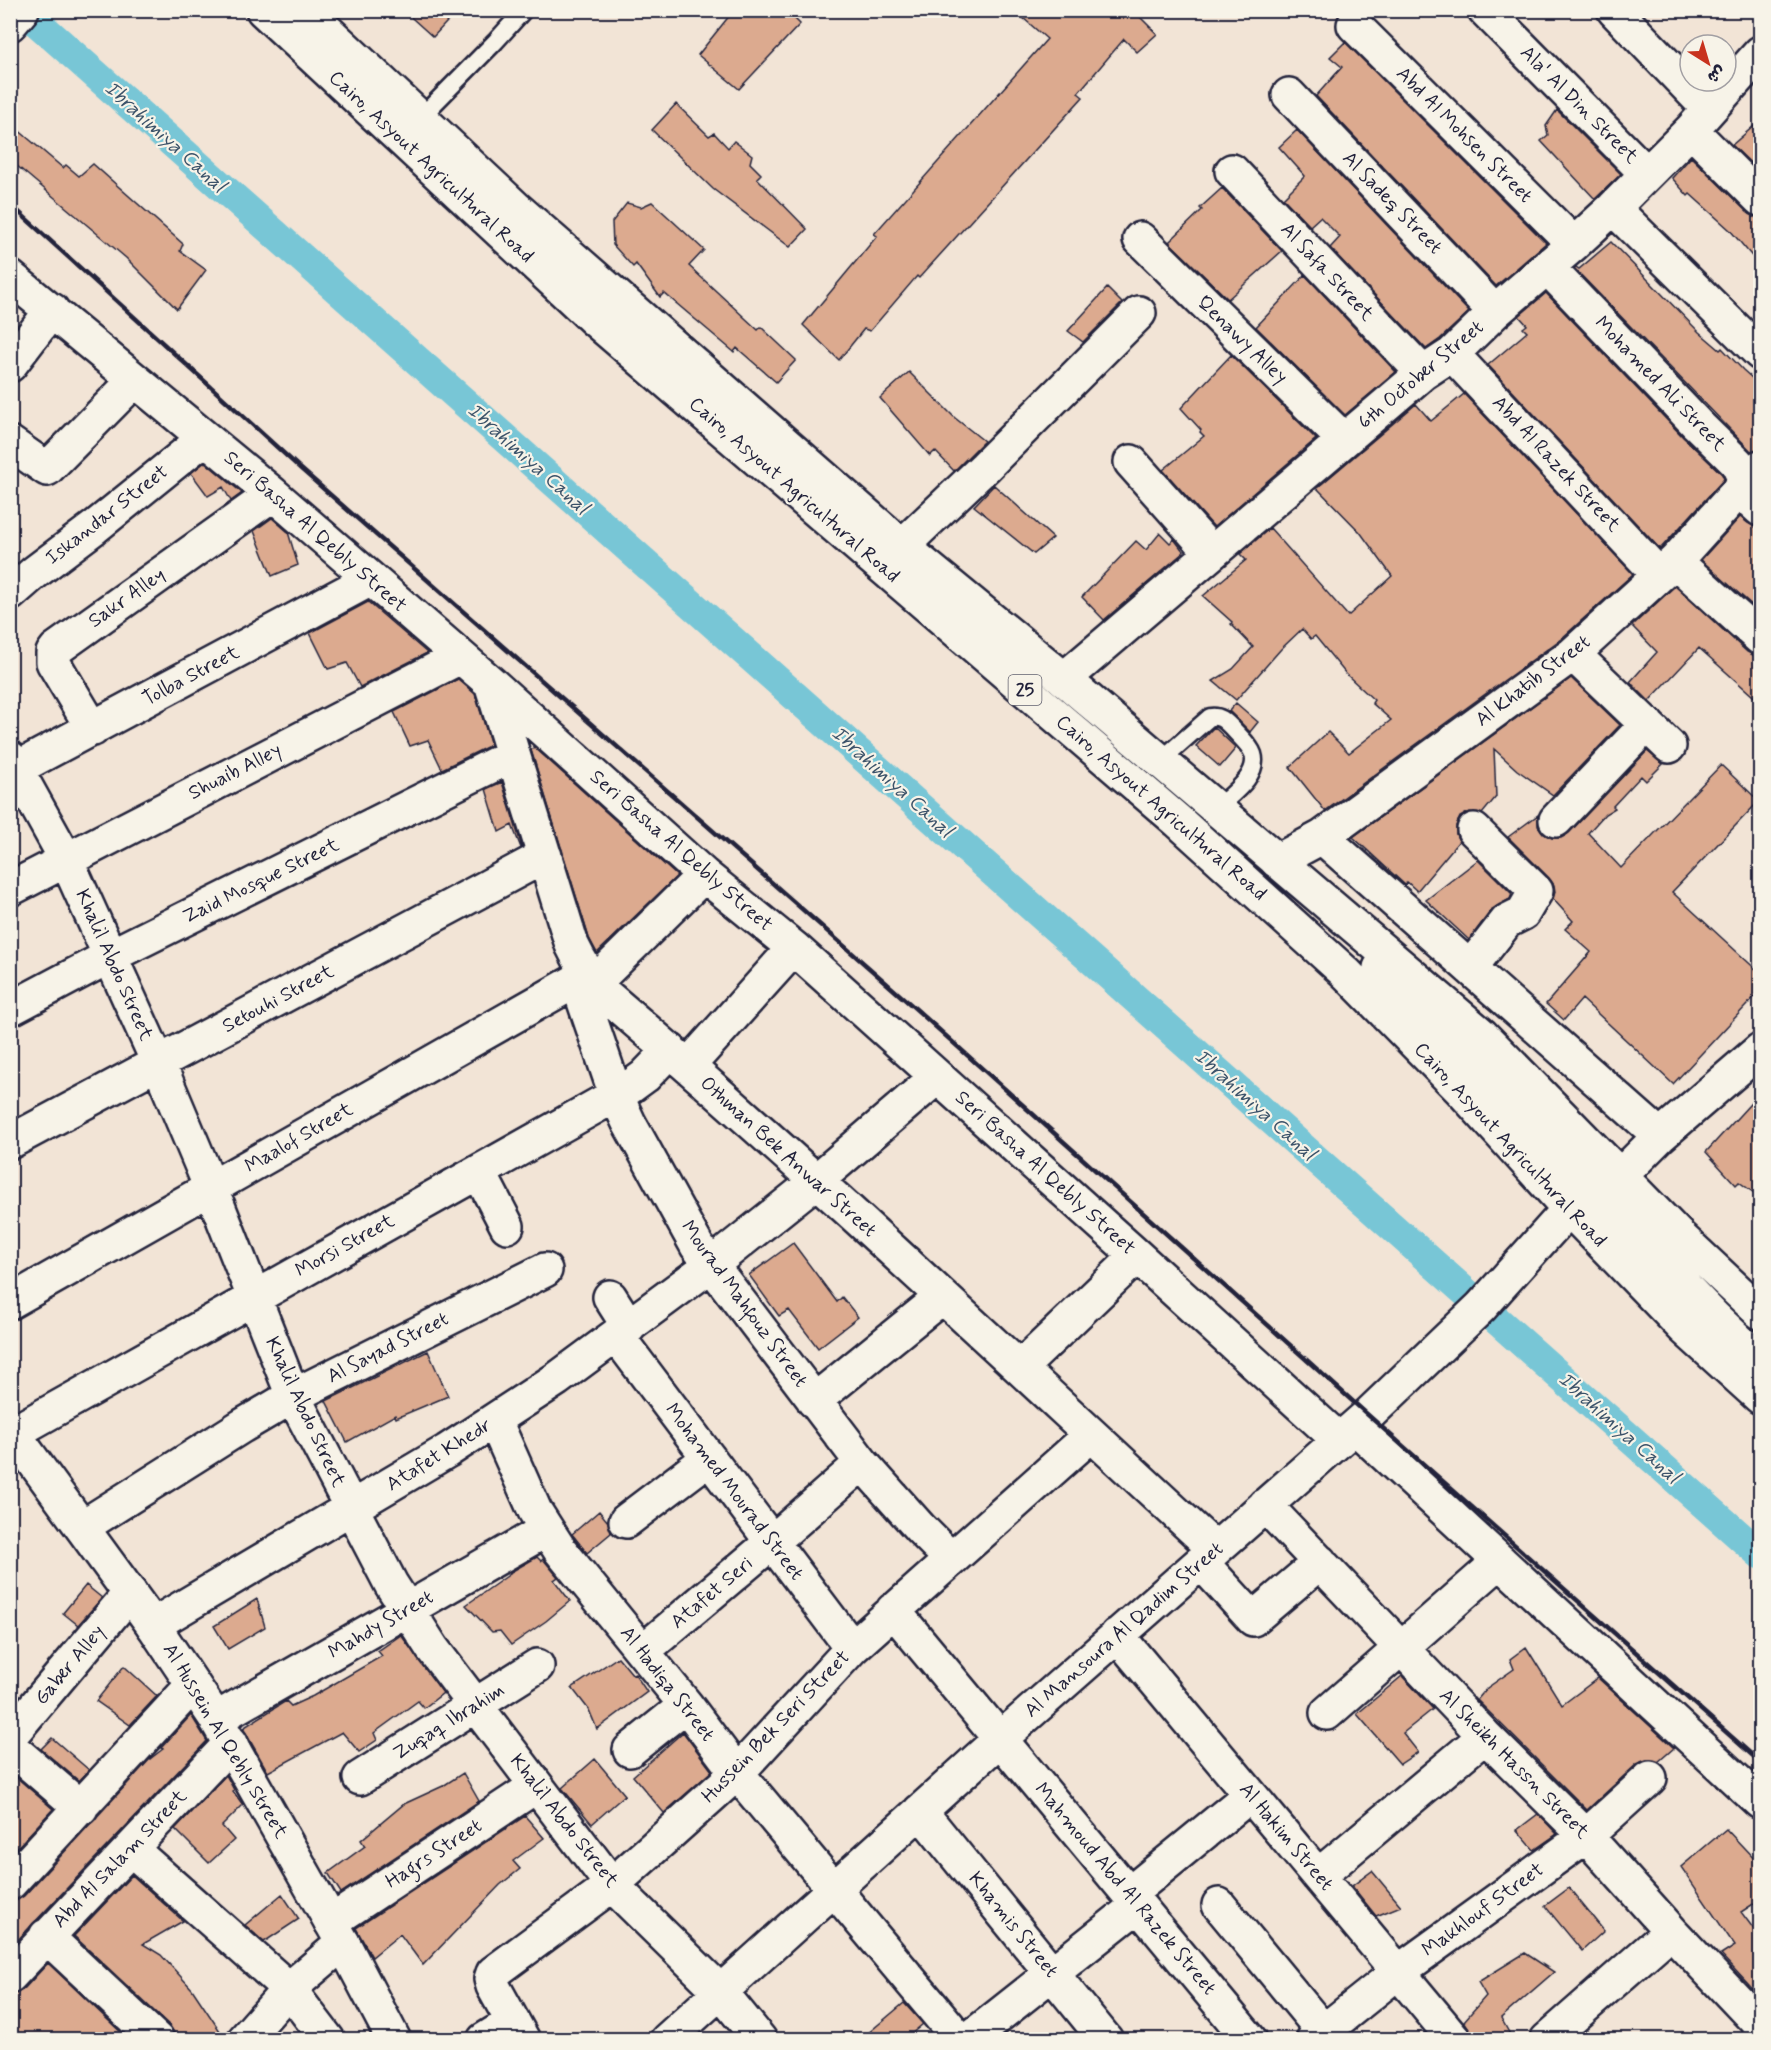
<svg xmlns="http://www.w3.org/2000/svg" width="1771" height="2050" font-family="Mynerve,'Playpen Sans Arabic',sans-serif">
  <rect width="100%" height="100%" fill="#f2e4d6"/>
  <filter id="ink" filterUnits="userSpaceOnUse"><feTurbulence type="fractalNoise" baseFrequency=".0167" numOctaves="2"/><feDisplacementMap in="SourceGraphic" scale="12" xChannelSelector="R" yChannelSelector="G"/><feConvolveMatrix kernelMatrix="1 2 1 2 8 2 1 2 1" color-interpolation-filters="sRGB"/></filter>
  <g filter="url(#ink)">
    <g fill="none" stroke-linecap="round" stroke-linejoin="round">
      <path stroke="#78c6d6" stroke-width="30" d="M 23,10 L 1760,1554"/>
    </g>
    <path fill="#dcaa8f" stroke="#22223b" stroke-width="1.5" d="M 403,10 L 458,10 L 433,37 Z
      M 734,10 L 786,10 L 800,24 L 739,89 L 698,55 Z
      M 1014,10 L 1133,10 L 1157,34 L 1137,52 L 1124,39 L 1078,93 L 1083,97 L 919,278 L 917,276 L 870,331 L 864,329 L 839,360 L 803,325 L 877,236 L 874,234 L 1047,39 Z
      M 1345,42 L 1546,243 L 1496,286 L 1316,96 L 1342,67 L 1330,57 Z
      M 676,104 L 709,136 L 714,133 L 728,148 L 734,141 L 752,155 L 750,163 L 761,174 L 757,178 L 807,229 L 790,247 L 713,189 L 652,130 Z
      M 1557,110 L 1621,174 L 1595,199 L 1541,141 L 1548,135 L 1546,126 Z
      M 1761,120 L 1761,173 L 1732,145 Z
      M 10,123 L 63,168 L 66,165 L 79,176 L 93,164 L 183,244 L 180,251 L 206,270 L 177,309 L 126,258 L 10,160 Z
      M 1297,130 L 1469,312 L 1440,339 L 1426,349 L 1330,248 L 1340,237 L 1320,217 L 1310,226 L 1283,198 L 1305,176 L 1279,147 Z
      M 1691,157 L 1747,212 L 1755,217 L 1761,217 L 1761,267 L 1730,230 L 1690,194 L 1688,196 L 1672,178 Z
      M 1222,188 L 1282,251 L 1228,299 L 1169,242 L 1202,210 L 1200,208 Z
      M 652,202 L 704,250 L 689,266 L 758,330 L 761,327 L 796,360 L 776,382 L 737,348 L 734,352 L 664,293 L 660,297 L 636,264 L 633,267 L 613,245 L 612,222 L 627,203 L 641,207 Z
      M 1611,242 L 1699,332 L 1720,350 L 1722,348 L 1743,370 L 1761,386 L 1761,449 L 1751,451 L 1574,268 L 1576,267 L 1579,269 Z
      M 1305,275 L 1396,372 L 1345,415 L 1256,327 Z
      M 1107,288 L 1122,303 L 1083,342 L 1068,331 Z
      M 1546,293 L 1683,437 L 1722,474 L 1724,479 L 1660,549 L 1488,365 L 1527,332 L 1523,328 L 1527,325 L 1519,316 Z
      M 1231,355 L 1316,439 L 1214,527 L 1163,470 L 1204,436 L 1200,432 L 1201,430 L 1181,408 Z
      M 909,372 L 955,418 L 984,441 L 954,471 L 935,451 L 930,456 L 880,398 Z
      M 1464,394 L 1633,574 L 1561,639 L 1325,811 L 1290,767 L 1328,732 L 1349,753 L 1391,720 L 1372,703 L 1374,700 L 1346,674 L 1315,636 L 1311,639 L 1302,629 L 1281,649 L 1236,700 L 1213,681 L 1233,669 L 1253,647 L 1231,624 L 1232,622 L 1203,596 L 1246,560 L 1240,554 L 1270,528 L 1348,616 L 1392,576 L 1360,532 L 1317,488 L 1416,404 L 1431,421 Z
      M 205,462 L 242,493 L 231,501 L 223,487 L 208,496 L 191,473 Z
      M 994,485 L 1053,538 L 1034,554 L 974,506 Z
      M 1740,517 L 1748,523 L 1755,527 L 1761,527 L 1761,613 L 1701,560 Z
      M 272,518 L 288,532 L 298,565 L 272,576 L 254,531 Z
      M 1160,533 L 1170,543 L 1174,539 L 1184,552 L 1104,620 L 1082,597 L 1136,541 L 1146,550 Z
      M 1675,586 L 1747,652 L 1755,656 L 1761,656 L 1761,703 L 1699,648 L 1649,701 L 1630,682 L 1657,652 L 1632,626 Z
      M 368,602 L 427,653 L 360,687 L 347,663 L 328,669 L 310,633 Z
      M 1571,678 L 1620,725 L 1553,795 L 1517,770 L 1494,749 L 1496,797 L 1482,814 L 1470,812 L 1460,817 L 1456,826 L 1456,834 L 1459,841 L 1417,891 L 1407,882 L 1405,885 L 1353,837 Z
      M 458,679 L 475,694 L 491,745 L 442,769 L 428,740 L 410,746 L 394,712 Z
      M 1236,703 L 1258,722 L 1250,732 L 1229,711 Z
      M 1214,727 L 1236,748 L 1220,767 L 1196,746 Z
      M 534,747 L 677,876 L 597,953 L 589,938 L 531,750 Z
      M 1647,751 L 1663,764 L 1646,781 L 1641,776 L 1613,806 L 1615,808 L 1605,814 L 1588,833 L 1621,868 L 1721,765 L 1759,801 L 1672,892 L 1761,974 L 1761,990 L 1673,1084 L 1582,999 L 1564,1020 L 1546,1004 L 1591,952 L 1565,929 L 1573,921 L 1553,899 L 1555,892 L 1554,885 L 1549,878 L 1508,837 L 1538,815 L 1538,826 L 1544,834 L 1552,838 L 1561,838 L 1569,833 Z
      M 502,782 L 522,847 L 521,848 L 512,825 L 499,832 L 486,789 Z
      M 1478,860 L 1512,894 L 1510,899 L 1492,909 L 1469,940 L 1426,900 Z
      M 1761,1092 L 1761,1198 L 1739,1182 L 1736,1185 L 1706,1152 Z
      M 793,1243 L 837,1302 L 842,1297 L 858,1317 L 818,1348 L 789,1310 L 779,1316 L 749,1275 Z
      M 428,1351 L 448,1396 L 396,1418 L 395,1415 L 347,1442 L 326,1401 Z
      M 599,1511 L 608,1522 L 611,1533 L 587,1553 L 572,1534 Z
      M 537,1557 L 541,1561 L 543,1559 L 558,1577 L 554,1580 L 570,1601 L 546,1621 L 511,1645 L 500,1631 L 492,1632 L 466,1605 L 510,1574 L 509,1573 Z
      M 86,1585 L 102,1598 L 78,1625 L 63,1613 Z
      M 257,1599 L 265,1627 L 228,1649 L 214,1626 Z
      M 401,1635 L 443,1693 L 424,1708 L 418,1701 L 374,1733 L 377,1740 L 359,1752 L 342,1732 L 268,1772 L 243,1728 L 286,1701 L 291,1706 L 313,1696 L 382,1656 L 378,1651 Z
      M 1526,1647 L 1562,1705 L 1598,1678 L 1674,1748 L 1658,1762 L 1647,1760 L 1637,1764 L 1587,1810 L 1477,1700 L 1487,1688 L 1514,1669 L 1510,1659 Z
      M 618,1657 L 633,1675 L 635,1674 L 647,1692 L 597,1729 L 589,1710 L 572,1688 Z
      M 124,1666 L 157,1696 L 130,1725 L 96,1701 Z
      M 1402,1676 L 1433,1709 L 1403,1733 L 1418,1752 L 1400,1764 L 1357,1714 Z
      M 191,1715 L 207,1741 L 10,1948 L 10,1901 L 16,1901 L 24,1896 L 150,1759 L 163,1749 L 161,1748 Z
      M 683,1732 L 712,1771 L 664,1813 L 633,1776 Z
      M 52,1738 L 89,1770 L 79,1781 L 41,1749 Z
      M 595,1759 L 625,1795 L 592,1824 L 562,1788 Z
      M 463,1773 L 479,1801 L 341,1893 L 328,1873 L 365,1846 L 361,1840 L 404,1804 L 443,1786 Z
      M 226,1775 L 234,1790 L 233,1791 L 243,1805 L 222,1826 L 234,1840 L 209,1863 L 175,1829 Z
      M 16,1777 L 53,1809 L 10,1855 L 10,1783 Z
      M 1538,1814 L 1557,1834 L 1534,1850 L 1517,1830 Z
      M 525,1816 L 544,1838 L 513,1861 L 520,1869 L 500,1885 L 423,1965 L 400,1934 L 372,1957 L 356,1928 Z
      M 1726,1829 L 1761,1866 L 1761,1899 L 1741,1912 L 1756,1932 L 1761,1929 L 1761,1998 L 1721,1955 L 1735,1946 L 1681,1867 Z
      M 1372,1871 L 1401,1906 L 1376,1916 L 1352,1886 Z
      M 132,1875 L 183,1921 L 143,1944 L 161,1955 L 192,1989 L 226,2040 L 175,2040 L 175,2034 L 170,2026 L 74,1936 Z
      M 1569,1888 L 1604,1931 L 1582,1951 L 1545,1906 Z
      M 282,1894 L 299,1919 L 264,1942 L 245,1925 Z
      M 1525,1953 L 1554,1972 L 1501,2018 L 1513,2040 L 1477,2040 L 1464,2021 L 1486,1996 L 1478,1982 Z
      M 48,1963 L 129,2040 L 10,2040 L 10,1994 L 16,1994 L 24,1989 Z
      M 904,2003 L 923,2024 L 904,2040 L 860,2040 Z"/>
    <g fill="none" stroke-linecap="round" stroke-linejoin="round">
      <defs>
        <path id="service" d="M 420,118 L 495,42 L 524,10
          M 1160,761 L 1210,717 C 1221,715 1226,722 1233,729 C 1240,737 1250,745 1253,754 C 1260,776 1229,796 1216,809"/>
        <path id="minor" d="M 1485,10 L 1647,174
          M 1614,10 L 1709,109
          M 1354,25 L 1574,244
          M 1289,95 L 1495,312
          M 1691,130 L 1760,199
          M 1232,171 L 1423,373
          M 1613,208 L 1760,353
          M 1140,239 L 1344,440
          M 1547,267 L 1697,424 L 1737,463 L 1746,482 L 1749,499 L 1760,509
          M 10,277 L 273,494 L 491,683 L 704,875 L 794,948 L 1137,1256 L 1339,1440
          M 1452,354 L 1659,575
          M 10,365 L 52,310
          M 10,443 L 47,469 L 135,380
          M 1131,462 L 1212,553
          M 902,546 L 985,467 L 1139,313
          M 1675,561 L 1760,638
          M 10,594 L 34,573 L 95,527 L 205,438
          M 1573,654 L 1669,746
          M 1064,679 L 1423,373 L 1452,354 L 1495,312 L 1574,244 L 1613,208 L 1691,130 L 1760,53
          M 491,683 L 572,945 C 580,962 589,977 602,992 C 812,1171 1012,1362 1215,1549
          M 93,729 L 53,662 L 53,653 L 56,649 L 273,494
          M 10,758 L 66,859 L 158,1062 L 211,1188 L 293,1396 L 391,1584 L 432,1648 L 612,1885 L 720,1991 L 760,2040
          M 10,772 L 371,579
          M 1556,820 L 1647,724
          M 1322,837 L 1660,1136
          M 1277,861 L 1322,837 L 1573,654 L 1675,561 L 1760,467
          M 10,889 L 460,657
          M 1470,968 L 1507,921 L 1523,913 L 1536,891 L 1474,830
          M 577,981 L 616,1095 L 629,1123 L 697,1246 L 862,1463 L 920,1528 L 951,1559
          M 594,983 L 704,875
          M 10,1009 L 110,956 L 513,755
          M 688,1066 L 794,948
          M 10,1142 L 545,856
          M 479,1172 L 507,1226
          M 1620,1176 L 1660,1136 L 1760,1050
          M 610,1297 L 629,1327
          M 10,1302 L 588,974
          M 617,1336 L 852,1648
          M 1020,1368 L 1137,1256
          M 814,1401 L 942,1297
          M 495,1421 L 535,1511 L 560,1550 L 686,1705 L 737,1773 L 960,2040
          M 1355,1427 L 1760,1802
          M 13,1433 L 630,1087 L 645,1076 L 670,1050
          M 1265,1505 L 1485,1736 L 1586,1836 L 1671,1931 L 1760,2025
          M 626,1521 L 709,1458
          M 82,1527 L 242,1426 L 293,1396 L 545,1270
          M 1201,1562 L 1253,1619 L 1320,1562
          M 893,1610 L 1250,2040
          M 153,1625 L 447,1451 L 557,1379 L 711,1265 L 816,1181 L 937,1077
          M 1117,1635 L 1455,2040
          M 643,1651 L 772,1542 L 862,1463
          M 1327,1713 L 1500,1561
          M 216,1719 L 546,1530
          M 10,1736 L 130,1593
          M 10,1747 L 81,1808
          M 630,1750 L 686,1705
          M 360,1778 L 537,1666
          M 920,1811 L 1106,2040
          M 131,1849 L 289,1989
          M 1318,1876 L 1485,1736
          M 10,1883 L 193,1685
          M 1129,1894 L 1250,1795
          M 1219,1905 L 1323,2031
          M 331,1922 L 536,1786
          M 46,1936 L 157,2040
          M 10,1976 L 231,1743
          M 244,2040 L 289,1989 L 343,1943
          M 484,2040 L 513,2022
          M 523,2040 L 493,1986 L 491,1979 L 493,1973 L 612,1885 L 737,1773 L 852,1648 L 1091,1435
          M 667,2040 L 1000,1739 L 1368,1415 L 1481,1307 L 1569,1209
          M 968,2040 L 1138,1905
          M 1313,2040 L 1398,1972 L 1586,1836 L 1650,1778
          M 1547,2040 L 1671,1931"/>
        <path id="tertiary" d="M 10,24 L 22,10"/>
        <path id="secondary" d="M 10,1429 L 153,1625 L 216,1719 L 343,1943 L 394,2040
          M 289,1989 L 328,2040"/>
        <path id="trunk" d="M 263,10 L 594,319 L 1178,821 L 1347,974 L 1461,1090 L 1569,1209 L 1684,1328 L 1760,1397
          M 305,10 L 517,209 L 902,546 L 1064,679 L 1482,1035 L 1678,1235 L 1760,1312
          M 1380,968 L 1400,994 L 1593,1191 L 1714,1317 L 1760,1361"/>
      </defs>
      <use href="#service" stroke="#22223b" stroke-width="21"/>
      <use href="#minor" stroke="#22223b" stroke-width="38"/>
      <use href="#tertiary" stroke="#22223b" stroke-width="38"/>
      <use href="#secondary" stroke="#22223b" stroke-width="38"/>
      <use href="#trunk" stroke="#22223b" stroke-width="38"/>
      <use href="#service" stroke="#f7f3e8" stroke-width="16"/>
      <use href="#minor" stroke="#f7f3e8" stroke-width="33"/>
      <use href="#tertiary" stroke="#f7f3e8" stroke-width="33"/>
      <use href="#secondary" stroke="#f7f3e8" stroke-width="33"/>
      <use href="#trunk" stroke="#f7f3e8" stroke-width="33"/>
      <path stroke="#22223b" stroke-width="4.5" d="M 10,204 L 301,469 L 917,1010 L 1368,1415 L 1760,1762"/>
    </g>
  </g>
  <g text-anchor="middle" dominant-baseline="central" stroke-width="4.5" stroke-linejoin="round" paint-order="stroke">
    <rect fill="#f7f3e8" stroke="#62616f" stroke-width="1.5" x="1008.5" y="675" width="33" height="30" rx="4.5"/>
    <g font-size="18" font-weight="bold" fill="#22223b">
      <text x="1025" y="690">25</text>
    </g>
    <g font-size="20" fill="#22223b" stroke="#f7f3e8">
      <text transform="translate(1579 105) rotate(45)">Ala' Al Din Street</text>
      <text transform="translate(1464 135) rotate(45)">Abd Al Mohsen Street</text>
      <text transform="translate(431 167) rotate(43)">Cairo, Asyout Agricultural Road</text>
      <text transform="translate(1392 203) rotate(46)">Al Sadeq Street</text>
      <text transform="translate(1327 272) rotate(47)">Al Safa Street</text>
      <text transform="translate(1242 340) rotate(44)">Qenawy Alley</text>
      <text transform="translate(1421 375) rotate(-40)">6th October Street</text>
      <text transform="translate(1660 384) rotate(46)">Mohamed Ali Street</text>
      <text transform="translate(1556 464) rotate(47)">Abd Al Razek Street</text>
      <text transform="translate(794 490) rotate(41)">Cairo, Asyout Agricultural Road</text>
      <text transform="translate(107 515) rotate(-38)">Iskandar Street</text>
      <text transform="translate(315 532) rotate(41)">Seri Basha Al Qebly Street</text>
      <text transform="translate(127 598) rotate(-35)">Sakr Alley</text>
      <text transform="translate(191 676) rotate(-28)">Tolba Street</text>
      <text transform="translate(1533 681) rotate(-37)">Al Khatib Street</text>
      <text transform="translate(235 772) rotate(-27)">Shuaib Alley</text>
      <text transform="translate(1161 808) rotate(41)">Cairo, Asyout Agricultural Road</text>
      <text transform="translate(681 851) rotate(41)">Seri Basha Al Qebly Street</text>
      <text transform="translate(261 881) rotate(-26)">Zaid Mosque Street</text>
      <text transform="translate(114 965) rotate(66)">Khalil Abdo Street</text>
      <text transform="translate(278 999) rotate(-28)">Setouhi Street</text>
      <text transform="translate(299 1138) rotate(-30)">Maalof Street</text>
      <text transform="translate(1510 1145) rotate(47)">Cairo, Asyout Agricultural Road</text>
      <text transform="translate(788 1157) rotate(42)">Othman Bek Anwar Street</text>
      <text transform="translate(1045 1173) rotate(42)">Seri Basha Al Qebly Street</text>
      <text transform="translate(345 1246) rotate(-29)">Morsi Street</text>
      <text transform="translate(744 1304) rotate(54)">Mourad Mahfouz Street</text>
      <text transform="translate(388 1348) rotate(-27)">Al Sayad Street</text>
      <text transform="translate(305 1412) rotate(65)">Khalil Abdo Street</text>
      <text transform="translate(439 1455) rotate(-32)">Atafet Khedr</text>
      <text transform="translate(734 1492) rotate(53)">Mohamed Mourad Street</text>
      <text transform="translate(712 1593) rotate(-40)">Atafet Seri</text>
      <text transform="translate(381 1625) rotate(-30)">Mahdy Street</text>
      <text transform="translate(1124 1630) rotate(-41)">Al Mansoura Al Qadim Street</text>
      <text transform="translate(70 1665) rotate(-50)">Gaber Alley</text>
      <text transform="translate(667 1684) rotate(52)">Al Hadiqa Street</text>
      <text transform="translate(449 1722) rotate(-32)">Zuqaq Ibrahim</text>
      <text transform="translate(776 1727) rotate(-46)">Hussein Bek Seri Street</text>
      <text transform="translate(225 1741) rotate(59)">Al Hussein Al Qebly Street</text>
      <text transform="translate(1514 1764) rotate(45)">Al Sheikh Hassn Street</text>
      <text transform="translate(564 1821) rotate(52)">Khalil Abdo Street</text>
      <text transform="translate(1286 1837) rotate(50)">Al Hakim Street</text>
      <text transform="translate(434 1854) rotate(-33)">Hagrs Street</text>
      <text transform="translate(120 1859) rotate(-46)">Abd Al Salam Street</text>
      <text transform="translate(1125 1889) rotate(50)">Mahmoud Abd Al Razek Street</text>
      <text transform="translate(1483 1910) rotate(-36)">Makhlouf Street</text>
      <text transform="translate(1013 1925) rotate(51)">Khamis Street</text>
    </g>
    <g font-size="21" font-style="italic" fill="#3c536a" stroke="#f7f3e8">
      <text transform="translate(165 137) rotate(42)">Ibrahimiya Canal</text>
      <text transform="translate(528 459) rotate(42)">Ibrahimiya Canal</text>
      <text transform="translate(892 782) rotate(42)">Ibrahimiya Canal</text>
      <text transform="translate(1255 1105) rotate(42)">Ibrahimiya Canal</text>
      <text transform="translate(1619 1428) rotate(42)">Ibrahimiya Canal</text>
    </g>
  </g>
  <rect width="1771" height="2050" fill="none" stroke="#f7f3e8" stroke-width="36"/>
  <rect x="18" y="18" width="1735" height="2014" fill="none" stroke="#22223b" stroke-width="2" filter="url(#ink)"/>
  <g transform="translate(1708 63) rotate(143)"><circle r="28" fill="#f7f3e8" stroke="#a29fa3" stroke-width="1.5"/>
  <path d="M0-4.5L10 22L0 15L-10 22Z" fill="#c8321e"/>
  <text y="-9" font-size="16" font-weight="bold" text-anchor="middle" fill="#22223b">ش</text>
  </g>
</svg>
